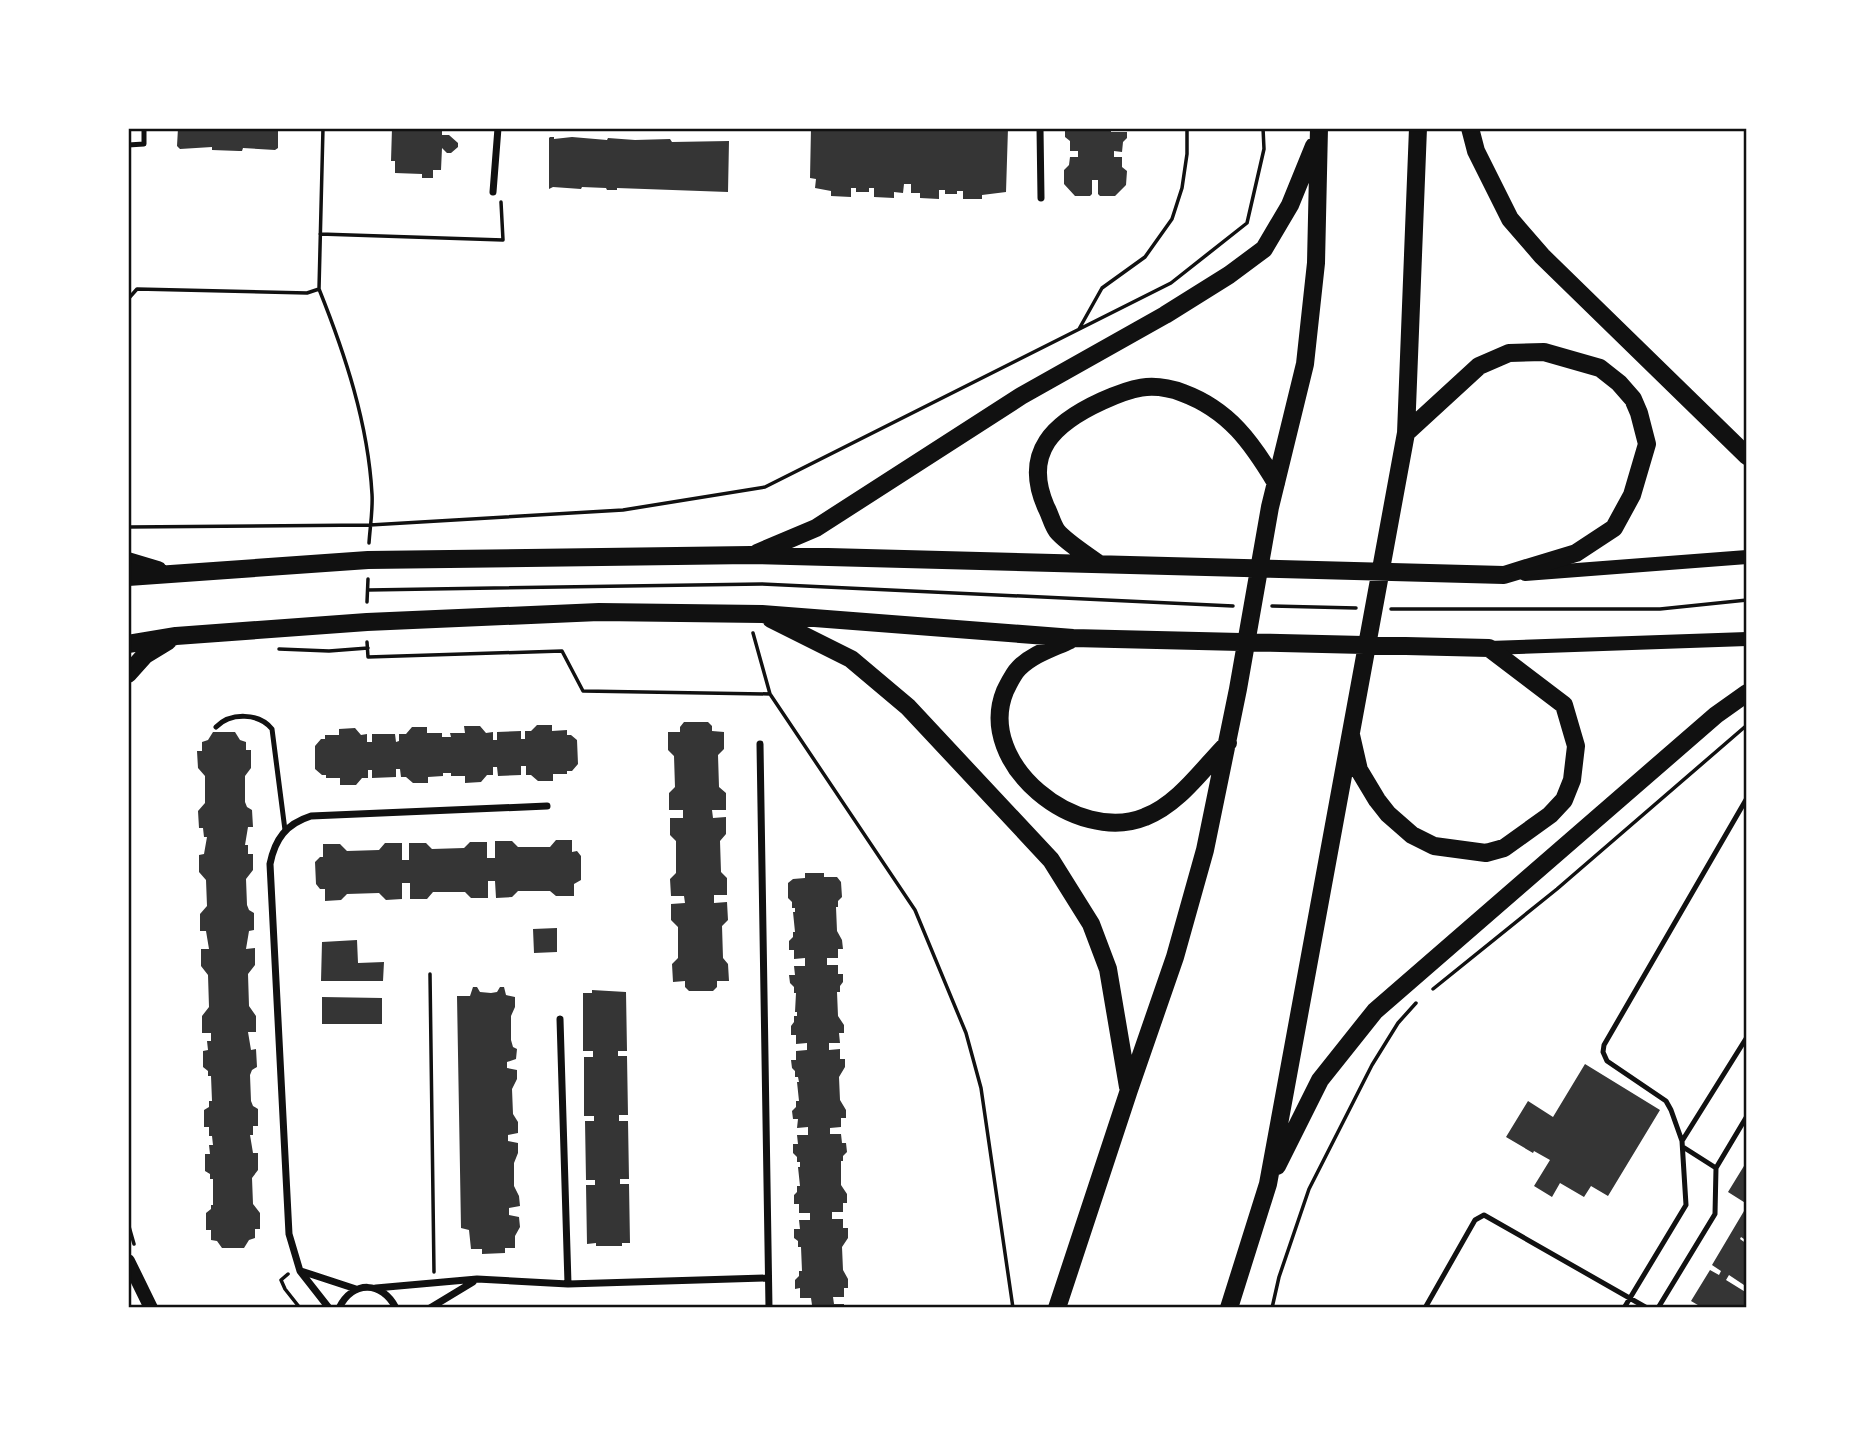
<svg xmlns="http://www.w3.org/2000/svg" width="1875" height="1436" font-family="'Roboto Condensed',sans-serif">
  <rect width="100%" height="100%" fill="#fff"/>
  <path fill="#353535" d="M 178,128 L 278,128 L 278,148 L 275,150 L 243,148 L 242,151 L 239,151 L 212,150 L 212,147 L 180,149 L 177,146 Z
    M 392,128 L 442,128 L 442,135 L 449,135 L 458,143 L 458,147 L 451,153 L 447,153 L 442,148 L 441,170 L 433,170 L 433,178 L 422,178 L 422,174 L 395,173 L 395,161 L 391,161 Z
    M 811,128 L 1008,128 L 1006,192 L 982,195 L 982,199 L 963,199 L 963,191 L 957,191 L 957,194 L 945,194 L 945,190 L 939,190 L 939,199 L 920,198 L 920,193 L 911,193 L 911,184 L 904,184 L 903,193 L 894,192 L 894,198 L 874,197 L 874,188 L 869,188 L 869,192 L 856,192 L 856,188 L 851,188 L 851,197 L 831,196 L 831,191 L 815,188 L 816,179 L 810,178 Z
    M 1082,128 L 1111,128 L 1111,132 L 1127,132 L 1127,138 L 1123,142 L 1122,152 L 1114,151 L 1114,157 L 1122,157 L 1122,167 L 1127,171 L 1126,185 L 1115,196 L 1100,196 L 1098,194 L 1098,180 L 1092,180 L 1092,194 L 1090,196 L 1075,196 L 1064,184 L 1064,170 L 1069,165 L 1070,157 L 1078,157 L 1078,151 L 1070,151 L 1070,141 L 1065,137 L 1065,131 L 1082,131 Z
    M 550,137 L 554,137 L 554,139 L 572,137 L 607,140 L 608,138 L 635,140 L 670,139 L 672,142 L 729,141 L 728,192 L 617,188 L 617,190 L 607,190 L 606,188 L 582,187 L 581,189 L 553,187 L 549,189 L 549,138 Z
    M 684,722 L 708,722 L 712,726 L 712,731 L 724,732 L 724,749 L 718,755 L 719,787 L 726,793 L 726,810 L 712,810 L 713,818 L 726,817 L 726,834 L 720,841 L 721,872 L 727,878 L 727,895 L 714,895 L 714,903 L 727,902 L 728,920 L 722,926 L 723,958 L 728,964 L 729,981 L 717,981 L 717,987 L 713,991 L 689,991 L 685,987 L 685,981 L 673,982 L 672,964 L 678,958 L 678,927 L 671,920 L 671,904 L 685,903 L 684,896 L 671,896 L 670,879 L 676,873 L 676,841 L 670,835 L 670,818 L 683,818 L 683,810 L 669,810 L 669,793 L 675,787 L 674,756 L 668,750 L 668,732 L 680,732 L 680,727 Z
    M 537,725 L 552,725 L 552,731 L 567,730 L 567,735 L 571,735 L 577,740 L 578,764 L 572,771 L 567,771 L 567,774 L 553,774 L 553,781 L 538,781 L 531,775 L 526,775 L 526,766 L 521,766 L 521,775 L 498,776 L 497,767 L 493,767 L 493,775 L 487,775 L 481,782 L 465,783 L 465,776 L 451,776 L 451,773 L 443,773 L 443,776 L 428,777 L 428,783 L 413,783 L 406,777 L 401,777 L 400,769 L 396,769 L 396,777 L 372,778 L 372,770 L 368,770 L 368,778 L 362,778 L 356,785 L 340,785 L 340,778 L 326,778 L 326,775 L 322,775 L 315,769 L 315,746 L 321,739 L 325,739 L 325,735 L 339,735 L 339,729 L 355,728 L 361,735 L 367,734 L 367,742 L 372,742 L 372,734 L 395,734 L 396,742 L 399,741 L 399,734 L 406,734 L 412,727 L 427,727 L 427,733 L 442,733 L 442,737 L 451,737 L 450,733 L 465,733 L 464,726 L 480,726 L 486,733 L 493,732 L 493,740 L 497,740 L 497,732 L 521,731 L 521,739 L 525,739 L 525,731 L 531,731 Z
    M 213,732 L 235,732 L 240,740 L 246,742 L 246,750 L 251,750 L 251,768 L 245,776 L 245,802 L 247,807 L 252,810 L 253,827 L 248,827 L 245,845 L 248,845 L 248,854 L 253,854 L 253,870 L 246,879 L 247,905 L 249,910 L 254,913 L 254,930 L 249,931 L 246,949 L 255,948 L 255,965 L 248,974 L 249,1006 L 256,1016 L 256,1032 L 248,1032 L 251,1050 L 256,1049 L 257,1067 L 252,1070 L 250,1075 L 251,1101 L 253,1106 L 258,1109 L 258,1126 L 253,1126 L 253,1135 L 250,1135 L 253,1153 L 258,1153 L 258,1170 L 252,1178 L 253,1204 L 260,1213 L 260,1229 L 255,1229 L 255,1238 L 249,1240 L 244,1248 L 222,1248 L 217,1241 L 211,1240 L 211,1230 L 206,1230 L 206,1213 L 211,1209 L 211,1205 L 213,1205 L 213,1179 L 210,1179 L 210,1174 L 205,1171 L 205,1154 L 210,1154 L 209,1145 L 213,1145 L 212,1136 L 209,1136 L 209,1127 L 204,1127 L 204,1110 L 209,1107 L 209,1101 L 212,1101 L 211,1076 L 208,1076 L 208,1071 L 203,1067 L 203,1051 L 208,1050 L 207,1041 L 211,1041 L 211,1033 L 202,1033 L 202,1016 L 209,1007 L 208,975 L 201,966 L 201,949 L 209,949 L 206,931 L 200,931 L 200,914 L 207,906 L 206,880 L 199,872 L 199,855 L 204,854 L 207,837 L 204,837 L 203,828 L 199,828 L 198,811 L 205,803 L 205,776 L 198,768 L 197,751 L 202,751 L 202,742 L 208,740 Z
    M 556,840 L 572,840 L 572,852 L 577,851 L 581,856 L 581,880 L 574,884 L 574,896 L 556,896 L 550,891 L 518,891 L 512,897 L 496,898 L 495,881 L 488,881 L 488,898 L 471,898 L 465,892 L 433,892 L 427,899 L 410,899 L 410,883 L 402,883 L 402,899 L 386,900 L 379,893 L 347,894 L 341,900 L 325,901 L 325,889 L 320,889 L 316,884 L 315,862 L 320,857 L 323,857 L 323,844 L 340,844 L 347,851 L 379,850 L 385,843 L 402,843 L 402,860 L 409,860 L 409,843 L 426,843 L 432,849 L 464,848 L 470,842 L 487,842 L 487,858 L 495,858 L 495,841 L 512,841 L 518,847 L 550,847 Z
    M 805,873 L 824,873 L 824,877 L 837,877 L 841,882 L 842,897 L 838,901 L 838,907 L 836,907 L 837,931 L 842,940 L 843,949 L 838,949 L 838,958 L 827,958 L 827,965 L 838,965 L 838,974 L 843,974 L 843,982 L 840,986 L 840,992 L 837,992 L 838,1016 L 844,1025 L 844,1033 L 839,1033 L 840,1043 L 829,1043 L 829,1050 L 840,1049 L 840,1059 L 845,1059 L 845,1067 L 839,1077 L 840,1100 L 846,1110 L 846,1118 L 841,1118 L 841,1127 L 830,1128 L 830,1134 L 841,1134 L 842,1143 L 846,1143 L 847,1152 L 843,1156 L 843,1161 L 841,1161 L 841,1185 L 847,1194 L 847,1203 L 843,1203 L 843,1212 L 832,1212 L 832,1219 L 843,1219 L 843,1228 L 848,1228 L 848,1238 L 842,1247 L 843,1270 L 848,1279 L 848,1288 L 844,1288 L 844,1297 L 833,1297 L 834,1304 L 844,1304 L 844,1308 L 801,1308 L 800,1305 L 812,1305 L 811,1298 L 800,1298 L 800,1288 L 795,1289 L 795,1280 L 799,1276 L 799,1271 L 802,1271 L 801,1247 L 798,1247 L 798,1241 L 794,1238 L 794,1229 L 800,1229 L 799,1220 L 810,1220 L 810,1213 L 799,1213 L 799,1204 L 794,1204 L 794,1195 L 797,1192 L 797,1186 L 800,1186 L 798,1167 L 800,1167 L 800,1162 L 797,1162 L 797,1157 L 793,1153 L 793,1144 L 798,1144 L 797,1135 L 808,1135 L 808,1127 L 797,1128 L 798,1119 L 793,1119 L 792,1111 L 796,1107 L 796,1101 L 799,1101 L 797,1082 L 799,1082 L 798,1077 L 795,1077 L 795,1071 L 792,1068 L 791,1060 L 796,1060 L 796,1051 L 807,1050 L 807,1043 L 796,1044 L 796,1035 L 791,1035 L 791,1026 L 794,1022 L 794,1016 L 797,1016 L 797,1012 L 795,1012 L 796,993 L 794,993 L 794,987 L 790,983 L 789,975 L 795,975 L 794,966 L 805,966 L 805,958 L 794,959 L 794,950 L 789,950 L 789,941 L 793,937 L 793,932 L 795,932 L 793,912 L 795,912 L 795,908 L 792,908 L 792,902 L 788,898 L 788,883 L 793,879 L 805,878 Z
    M 557,928 L 557,952 L 534,953 L 533,929 Z
    M 357,940 L 358,963 L 384,962 L 383,981 L 321,981 L 322,942 Z
    M 473,987 L 477,987 L 480,992 L 491,993 L 497,992 L 500,987 L 504,987 L 506,995 L 515,997 L 515,1007 L 511,1016 L 511,1040 L 513,1047 L 517,1049 L 516,1059 L 507,1062 L 507,1068 L 517,1070 L 517,1079 L 512,1089 L 513,1114 L 518,1122 L 518,1133 L 508,1135 L 508,1141 L 518,1143 L 518,1153 L 514,1163 L 514,1186 L 519,1196 L 520,1206 L 509,1208 L 509,1215 L 519,1217 L 520,1227 L 515,1236 L 515,1248 L 505,1248 L 505,1253 L 482,1254 L 482,1249 L 471,1249 L 469,1230 L 461,1228 L 457,996 L 470,996 Z
    M 592,990 L 626,992 L 627,1051 L 618,1051 L 618,1056 L 627,1056 L 628,1115 L 619,1115 L 619,1121 L 628,1121 L 629,1179 L 620,1179 L 620,1184 L 629,1184 L 630,1243 L 622,1243 L 622,1246 L 596,1246 L 596,1243 L 587,1244 L 586,1185 L 595,1185 L 595,1180 L 586,1180 L 585,1121 L 594,1121 L 594,1116 L 584,1116 L 584,1057 L 593,1057 L 593,1051 L 583,1051 L 583,993 L 592,993 Z
    M 322,997 L 382,998 L 382,1024 L 322,1024 Z
    M 1585,1064 L 1660,1110 L 1608,1196 L 1591,1186 L 1584,1197 L 1560,1183 L 1552,1197 L 1534,1186 L 1550,1160 L 1534,1151 L 1533,1153 L 1506,1137 L 1528,1101 L 1553,1117 Z
    M 1747,1161 L 1747,1204 L 1728,1192 Z
    M 1744,1211 L 1747,1213 L 1747,1241 L 1741,1237 L 1740,1239 L 1747,1244 L 1747,1287 L 1729,1275 L 1726,1280 L 1747,1293 L 1747,1308 L 1703,1308 L 1691,1301 L 1710,1270 L 1719,1275 L 1721,1271 L 1712,1265 Z"/>
  <g fill="none" stroke-linecap="round" stroke-linejoin="round">
    <path stroke="#111" stroke-width="3.5" d="M 320,234 L 503,240 L 501,202
      M 319,289 C 345,354 368,423 372,494 C 373,510 370,527 369,543
      M 128,319 L 129,298 L 137,289 L 307,293 L 319,289 L 323,128
      M 1079,329 L 1102,288 L 1145,257 L 1172,219 L 1182,188 L 1187,154 L 1187,128
      M 128,527 L 370,525 L 623,510 L 765,487 L 1171,283 L 1247,223 L 1264,149 L 1263,128
      M 368,590 L 762,584 L 1233,606
      M 367,602 L 368,579
      M 1272,606 L 1356,608
      M 1391,609 L 1660,609 L 1747,600
      M 753,633 L 770,694 L 915,910 L 966,1033 L 981,1088 L 1013,1308
      M 367,642 L 368,657 L 562,651 L 583,691 L 770,694
      M 279,649 L 329,651 L 368,648
      M 430,974 L 434,1272
      M 1433,989 L 1557,889 L 1747,725
      M 128,1223 L 134,1244
      M 288,1274 L 281,1280 L 285,1289 L 300,1308
      M 1272,1308 L 1279,1277 L 1309,1189 L 1372,1065 L 1398,1023 L 1416,1003"/>
    <path stroke="#111" stroke-width="5" d="M 128,145 L 144,144 L 144,128
      M 216,727 C 231,712 259,713 272,729 L 285,830
      M 1682,1141 L 1671,1110 L 1666,1101 L 1607,1061 L 1603,1052 L 1604,1045 L 1747,798
      M 1683,1147 L 1716,1168
      M 1425,1308 L 1475,1220 L 1484,1215 L 1647,1308
      M 1624,1308 L 1686,1205 L 1682,1141 L 1747,1037
      M 1658,1308 L 1715,1214 L 1716,1168 L 1747,1116"/>
    <path stroke="#111" stroke-width="7" d="M 1040,128 L 1041,198
      M 493,192 L 498,128
      M 760,744 L 769,1308
      M 560,1019 L 568,1284
      M 301,1271 L 356,1289
      M 376,1288 L 477,1279 L 568,1284 L 768,1278
      M 329,1308 L 300,1271 L 289,1234 L 270,864 C 275,839 286,824 311,816 L 547,806
      M 339,1308 C 353,1280 382,1281 396,1308
      M 430,1308 L 473,1282"/>
    <path stroke="#111" stroke-width="14" d="M 1525,574 L 1747,557
      M 1489,648 L 1747,639
      M 128,1261 L 151,1308"/>
    <path stroke="#111" stroke-width="18" d="M 1470,128 L 1476,151 L 1510,219 L 1542,256 L 1747,456
      M 757,553 L 816,528 L 1021,396 L 1165,315 L 1229,275 L 1264,249 L 1290,205 L 1314,146
      M 128,561 L 158,570
      M 1099,564 C 1087,555 1066,542 1057,531 C 1052,524 1050,514 1046,507 C 1022,452 1054,423 1102,401 C 1131,388 1151,381 1183,393 C 1229,410 1252,443 1276,483
      M 128,577 L 368,560 L 751,555 L 1504,575 L 1576,553 L 1614,528 L 1632,495 L 1647,444 L 1639,413 L 1633,399 L 1619,383 L 1600,368 L 1544,352 L 1509,353 L 1479,366 L 1406,433
      M 771,619 L 851,659 L 908,707 L 1051,860 L 1091,924 L 1108,969 L 1128,1087
      M 1070,640 C 1053,648 1033,654 1019,668 C 1013,674 1009,683 1005,691 C 975,764 1077,845 1145,817 C 1179,804 1203,768 1228,743
      M 128,644 L 176,636 L 367,622 L 599,612 L 762,614 L 1073,638 L 1489,648 L 1564,705 L 1576,746 L 1572,780 L 1564,800 L 1550,815 L 1504,848 L 1486,853 L 1434,846 L 1412,835 L 1388,814 L 1377,800 L 1359,770 L 1351,735
      M 128,674 L 145,655 L 168,641
      M 1277,1166 L 1320,1080 L 1375,1011 L 1716,715 L 1747,693
      M 1057,1308 L 1129,1090 L 1175,957 L 1205,850 L 1238,689 L 1270,507 L 1305,364 L 1316,263 L 1319,128
      M 1229,1308 L 1268,1184 L 1406,433 L 1418,128"/>
  </g>
  <rect width="1875" height="1436" fill="none" stroke="#ffffff" stroke-width="259"/>
  <rect x="130" y="130" width="1615" height="1176" fill="none" stroke="#111" stroke-width="2.5"/>
</svg>
